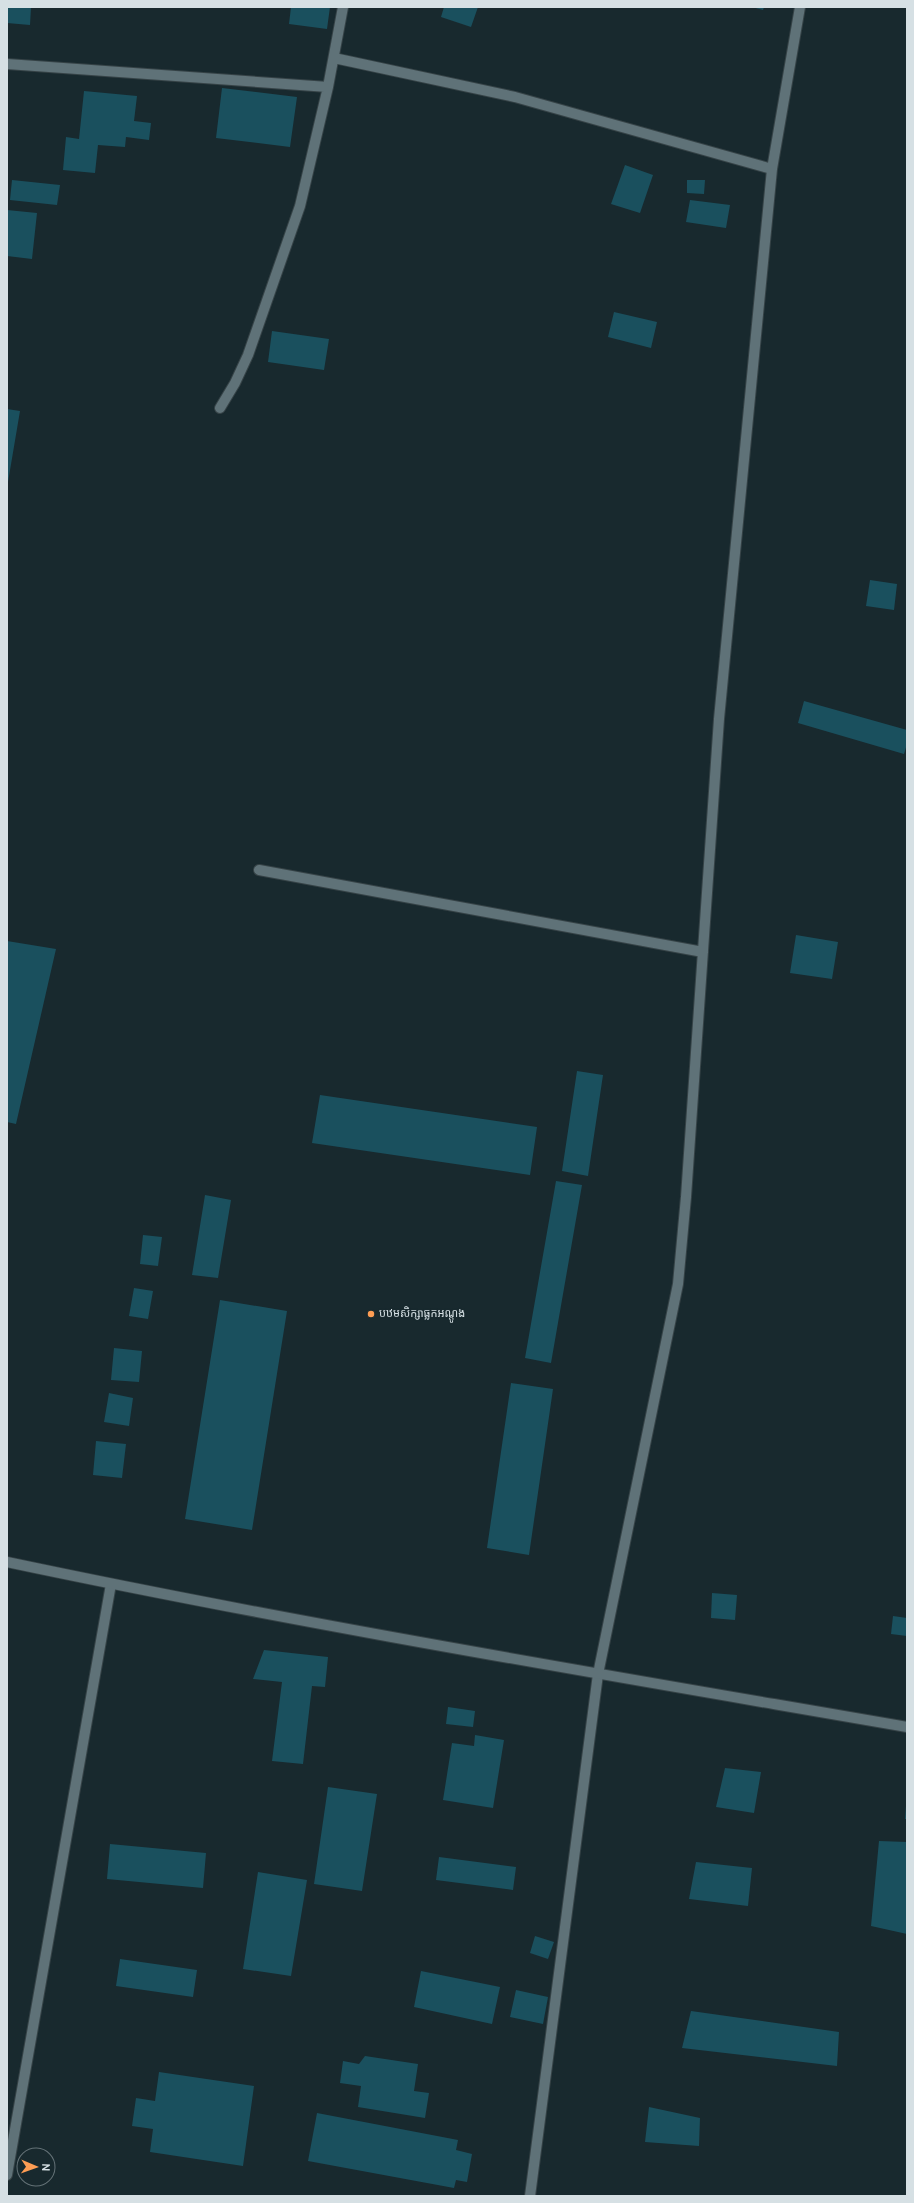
<svg xmlns="http://www.w3.org/2000/svg" width="914" height="2203" font-family="Overpass,'Noto Sans Khmer',sans-serif">
  <rect width="100%" height="100%" fill="#18292e"/>
  <path fill="#1a505e" d="M 7,7 L 31,7 L 30,25 L 7,23 Z
    M 291,7 L 330,7 L 327,29 L 289,24 Z
    M 444,7 L 478,7 L 471,27 L 441,17 Z
    M 752,7 L 764,7 L 763,10 Z
    M 222,88 L 297,97 L 290,147 L 216,138 Z
    M 84,91 L 137,96 L 134,121 L 151,123 L 149,140 L 126,137 L 125,147 L 98,145 L 95,173 L 63,170 L 66,137 L 79,139 Z
    M 625,165 L 653,175 L 640,213 L 611,204 Z
    M 12,180 L 60,185 L 57,205 L 10,200 Z
    M 687,180 L 705,180 L 704,194 L 687,193 Z
    M 690,200 L 730,205 L 726,228 L 686,222 Z
    M 7,210 L 37,213 L 32,259 L 7,256 Z
    M 614,312 L 657,322 L 651,348 L 608,337 Z
    M 272,331 L 329,339 L 324,370 L 268,362 Z
    M 7,409 L 20,411 L 8,482 L 7,482 Z
    M 870,580 L 897,584 L 894,610 L 866,606 Z
    M 804,701 L 907,730 L 907,744 L 904,754 L 798,723 Z
    M 796,935 L 838,942 L 832,979 L 790,973 Z
    M 7,941 L 56,949 L 16,1124 L 7,1122 Z
    M 577,1071 L 603,1075 L 588,1176 L 562,1171 Z
    M 320,1095 L 537,1127 L 530,1175 L 312,1143 Z
    M 556,1181 L 582,1185 L 551,1363 L 525,1358 Z
    M 205,1195 L 231,1200 L 218,1278 L 192,1275 Z
    M 143,1235 L 162,1237 L 158,1266 L 140,1264 Z
    M 134,1288 L 153,1291 L 148,1319 L 129,1316 Z
    M 220,1300 L 287,1311 L 252,1530 L 185,1519 Z
    M 114,1348 L 142,1351 L 139,1382 L 111,1380 Z
    M 511,1383 L 553,1389 L 529,1555 L 487,1548 Z
    M 109,1393 L 133,1398 L 129,1426 L 104,1422 Z
    M 96,1441 L 126,1444 L 122,1478 L 93,1475 Z
    M 712,1593 L 737,1595 L 735,1620 L 711,1618 Z
    M 893,1616 L 907,1618 L 907,1636 L 891,1634 Z
    M 264,1650 L 328,1657 L 325,1687 L 312,1686 L 303,1764 L 272,1761 L 282,1682 L 253,1679 Z
    M 448,1707 L 475,1711 L 473,1727 L 446,1724 Z
    M 475,1735 L 504,1740 L 493,1808 L 443,1800 L 452,1743 L 474,1746 Z
    M 725,1768 L 761,1772 L 754,1813 L 716,1807 Z
    M 328,1787 L 377,1794 L 362,1891 L 314,1884 Z
    M 906,1806 L 907,1806 L 907,1819 L 905,1819 Z
    M 879,1841 L 907,1842 L 907,1934 L 871,1926 Z
    M 110,1844 L 206,1853 L 203,1888 L 107,1879 Z
    M 439,1857 L 516,1867 L 513,1890 L 436,1880 Z
    M 696,1862 L 752,1868 L 748,1906 L 689,1899 Z
    M 258,1872 L 307,1880 L 291,1976 L 243,1969 Z
    M 535,1936 L 554,1942 L 548,1959 L 530,1953 Z
    M 120,1959 L 197,1970 L 193,1997 L 116,1986 Z
    M 421,1971 L 500,1987 L 492,2024 L 414,2007 Z
    M 516,1990 L 548,1997 L 543,2024 L 510,2017 Z
    M 691,2011 L 839,2032 L 837,2066 L 682,2048 Z
    M 365,2056 L 418,2064 L 414,2091 L 429,2093 L 425,2118 L 358,2107 L 361,2086 L 340,2083 L 343,2061 L 359,2064 Z
    M 159,2072 L 254,2086 L 243,2166 L 150,2152 L 153,2129 L 132,2126 L 136,2098 L 155,2101 Z
    M 649,2107 L 700,2118 L 699,2146 L 645,2142 Z
    M 317,2113 L 458,2140 L 456,2150 L 472,2154 L 467,2182 L 456,2180 L 454,2188 L 308,2161 Z"/>
  <g fill="none" stroke-linecap="round" stroke-linejoin="round">
    <defs>
      <path id="street" d="M 334,58 L 515,97 L 772,169
        M 7,64 L 328,87
        M 220,408 L 235,383 L 248,355 L 300,206 L 328,87 L 343,7
        M 259,870 L 703,952
        M 7,2175 L 111,1584
        M 530,2196 L 598,1674 L 678,1284 L 686,1197 L 719,719 L 772,169 L 800,7"/>
      <path id="secondary" d="M 7,1562 C 305,1625 607,1675 907,1727"/>
    </defs>
    <use href="#street" stroke="#364347" stroke-width="12"/>
    <use href="#secondary" stroke="#364347" stroke-width="12"/>
    <use href="#street" stroke="#5f7278" stroke-width="10"/>
    <use href="#secondary" stroke="#5f7278" stroke-width="10"/>
  </g>
  <circle fill="#fd9d54" stroke="#18292e" stroke-width="1.5" cx="371" cy="1314" r="4"/>
  <g text-anchor="middle" dominant-baseline="central" stroke-width="3" stroke-linejoin="round" paint-order="stroke">
    <g font-size="11" fill="#d6e0e4" stroke="#18292e" text-anchor="start">
      <text x="379" y="1314">បឋមសិក្សាធ្លកអណ្តូង</text>
    </g>
  </g>
  <rect width="914" height="2203" fill="none" stroke="#d6e0e4" stroke-width="16"/>
  <g transform="translate(36 2167) rotate(92)"><circle r="19" fill="#18292e" stroke="#647277"/>
  <path d="M0-3L7 15L0 10L-7 15Z" fill="#fd9d54"/>
  <text y="-6" font-size="11" font-weight="bold" text-anchor="middle" fill="#d6e0e4">N</text>
  </g>
</svg>
